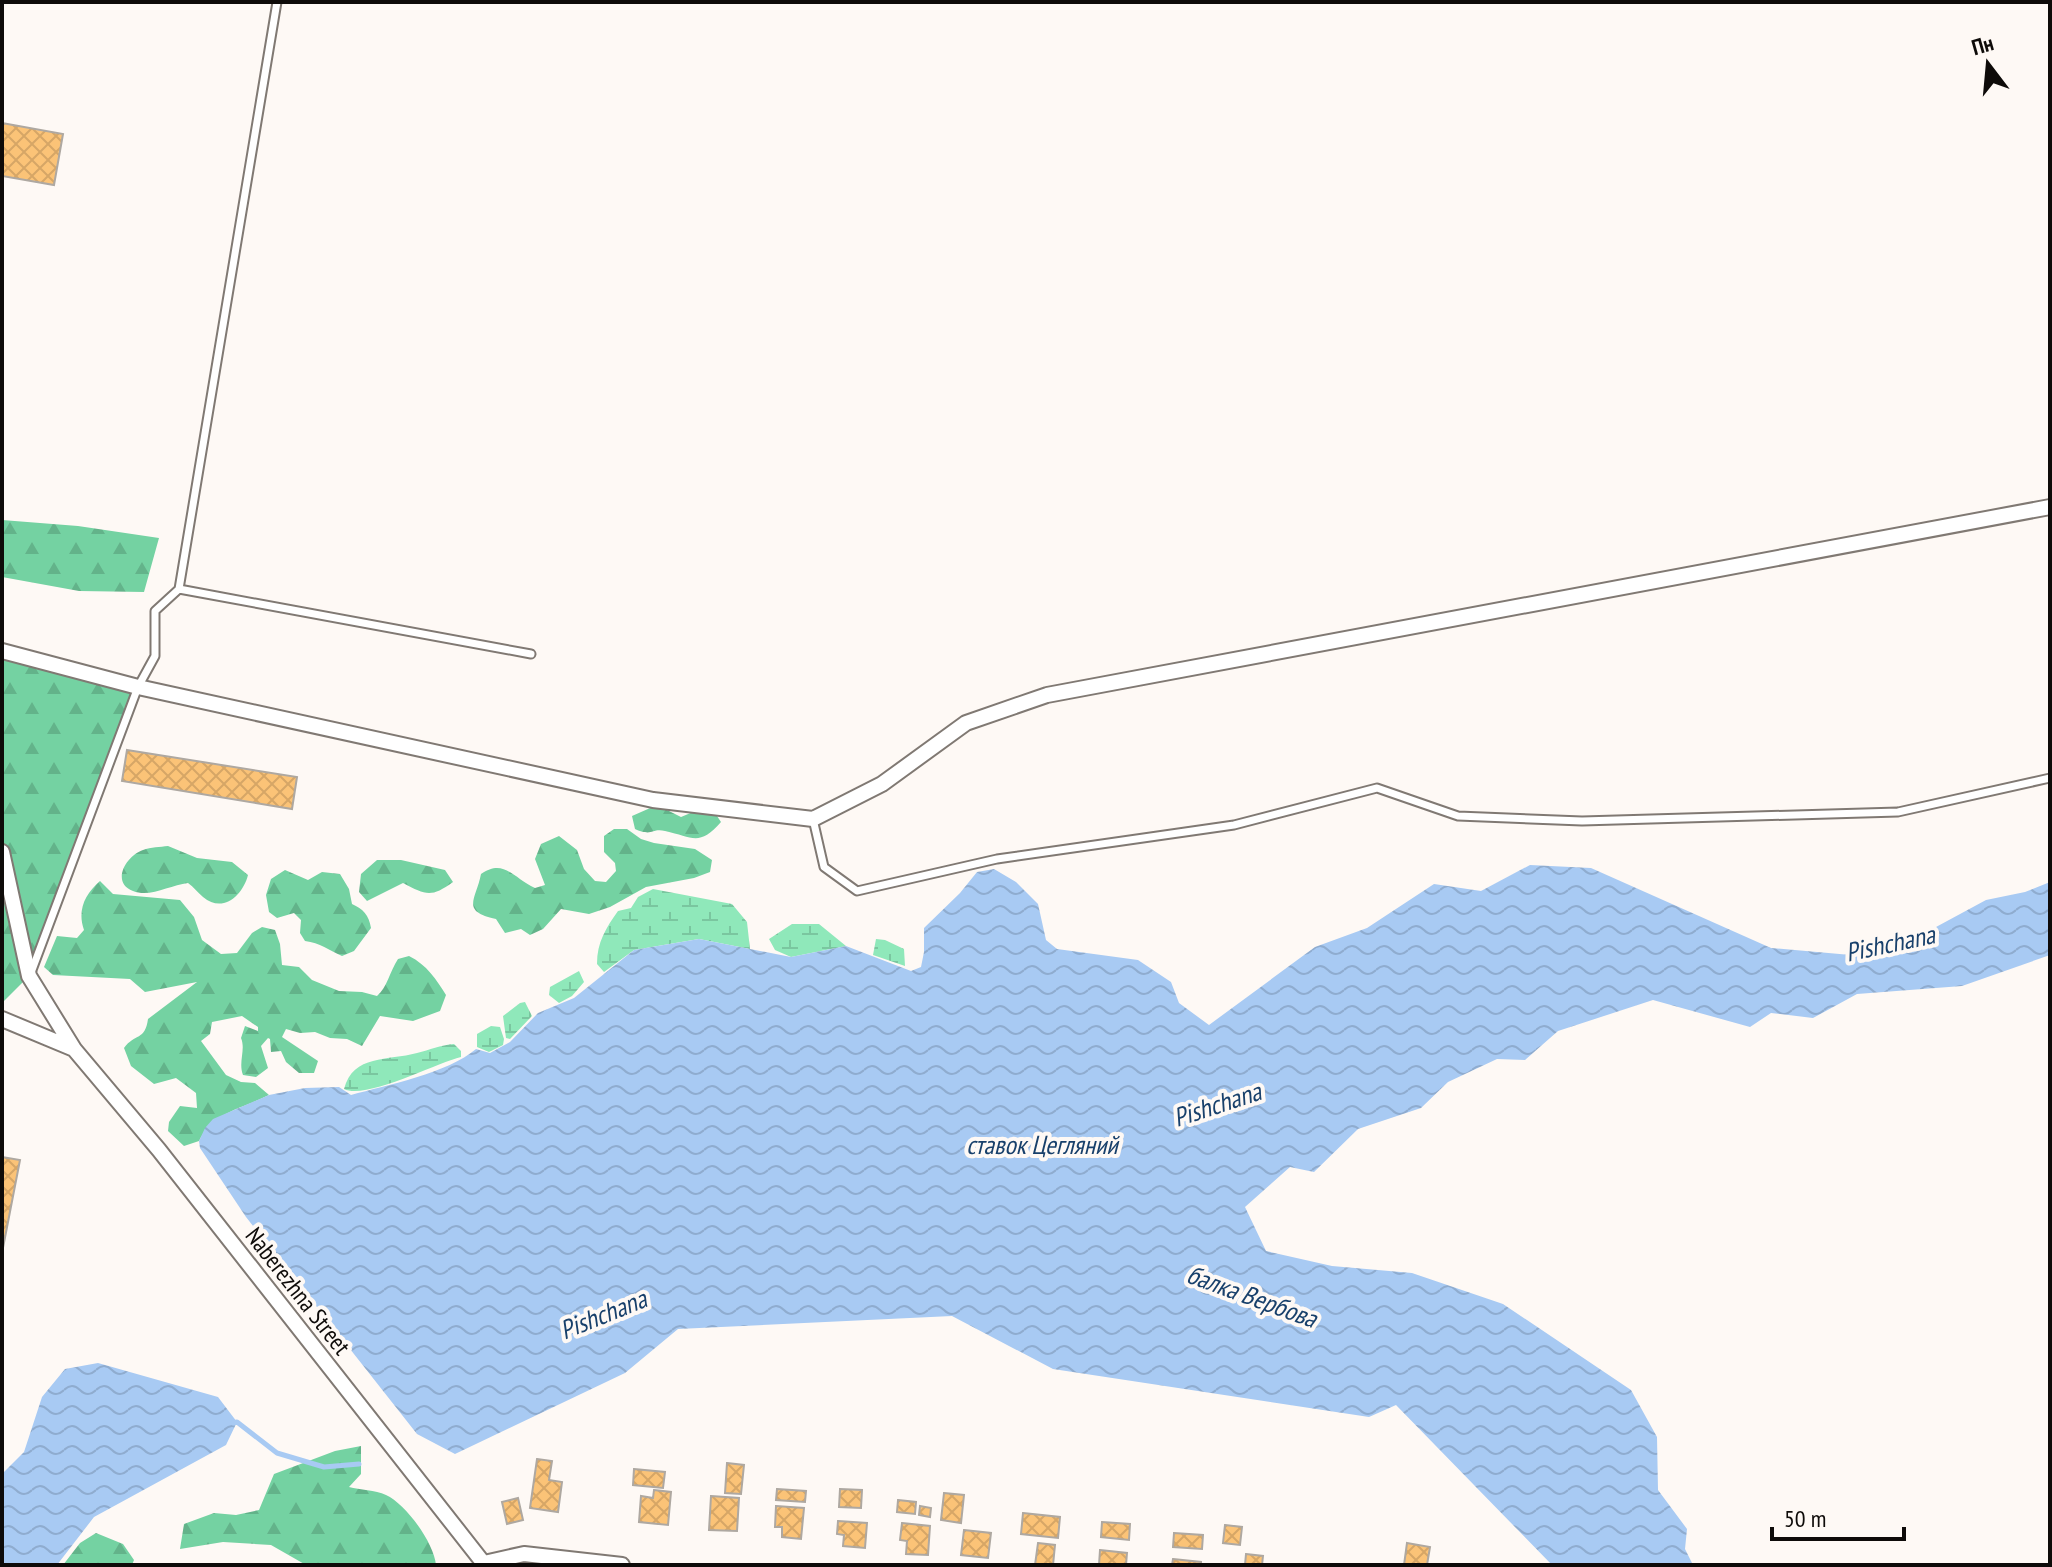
<svg xmlns="http://www.w3.org/2000/svg" width="2052" height="1567" font-family="'PT Sans Narrow',sans-serif">
  <defs>
    <pattern id="forest-firs" width="22" height="20" patternUnits="userSpaceOnUse" patternTransform="scale(2)"><rect width="22" height="20" fill="#74d2a2"/><path d="M5 1l3.5 6h-7zM16 11l3.5 6h-7z" fill="#63b38a"/></pattern>
    <pattern id="wetland-marsh" width="20" height="14" patternUnits="userSpaceOnUse" patternTransform="scale(2)"><rect width="20" height="14" fill="#8fe8ba"/><path d="M1 5h8M5 5V1M11 12h8M15 12V8" fill="none" stroke="#7ac69f"/></pattern>
    <pattern id="water-waves" width="16" height="10" patternUnits="userSpaceOnUse" patternTransform="scale(2)"><rect width="16" height="10" fill="#a8caf3"/><path d="M0 5q4-4 8 0t8 0" fill="none" stroke="#8faccf"/></pattern>
    <pattern id="building-cross-hatch" width="8" height="8" patternUnits="userSpaceOnUse" patternTransform="scale(2)"><rect width="8" height="8" fill="#fbc377"/><path d="M0 0l8 8M0 8l8-8" fill="none" stroke="#d6a666"/></pattern>
  </defs>
  <rect width="100%" height="100%" fill="#fef9f5"/>
  <path fill="url(#forest-firs)" d="M 2,520 L 78,526 L 159,538 L 144,592 L 79,591 L 2,577 Z
    M 2,651 L 138,687 L 29,976 L 2,1003 Z
    M 657,805 L 681,817 L 693,812 L 715,813 L 721,822 C 699,847 693,837 665,831 C 651,828 653,837 635,829 L 632,816 Z
    M 614,829 L 627,829 L 641,839 L 654,843 L 695,849 L 712,860 L 710,872 L 694,878 L 646,887 L 610,907 L 589,914 L 561,909 L 543,929 L 530,935 L 521,929 L 505,933 L 496,919 C 460,911 476,900 481,874 C 504,858 513,878 535,888 L 545,885 L 535,859 L 541,844 L 559,836 L 577,850 L 584,869 L 595,881 L 606,882 L 616,871 L 615,863 L 604,852 L 604,836 Z
    M 168,846 L 197,858 L 232,862 L 248,875 C 243,895 223,914 203,897 C 197,892 194,887 188,883 C 170,885 150,898 133,891 C 110,882 127,855 143,850 C 151,847 160,847 168,846 Z
    M 377,860 L 401,860 L 445,870 L 453,882 C 431,898 426,895 403,883 L 367,901 L 359,892 L 361,874 Z
    M 285,870 L 308,880 L 322,872 L 340,874 L 349,889 L 352,904 C 363,909 369,915 371,928 L 354,951 L 342,956 C 329,950 320,943 305,941 L 300,933 L 301,920 L 294,913 L 277,918 L 269,912 L 266,895 L 271,879 Z
    M 100,881 L 113,894 L 180,900 L 194,917 L 202,940 L 221,954 L 237,953 L 252,933 L 262,927 L 275,930 L 280,944 L 282,965 L 299,967 L 312,980 L 339,991 L 362,992 L 377,996 C 387,988 390,971 398,959 L 409,956 C 427,965 436,979 446,995 L 440,1011 L 413,1021 L 380,1016 L 362,1046 L 347,1039 L 330,1038 L 315,1032 L 300,1033 L 286,1029 L 282,1037 L 318,1061 L 314,1073 L 299,1073 L 286,1062 L 281,1051 L 271,1052 L 270,1039 L 268,1038 L 261,1046 L 268,1068 L 256,1077 L 243,1075 C 238,1062 246,1050 241,1038 L 245,1026 L 258,1031 L 258,1027 L 242,1016 L 212,1022 L 210,1034 L 201,1041 L 226,1075 L 241,1082 L 255,1083 L 269,1095 C 242,1109 213,1112 199,1141 L 184,1146 L 168,1131 L 169,1122 L 180,1106 L 197,1108 L 196,1093 L 176,1078 L 154,1084 L 131,1066 L 124,1048 C 135,1033 145,1041 148,1019 L 197,982 L 145,992 L 130,979 L 53,975 L 44,967 L 57,936 L 77,938 L 84,930 C 77,910 85,894 100,881 Z
    M 361,1446 L 361,1474 L 349,1487 C 360,1490 375,1490 386,1495 C 406,1504 434,1543 436,1565 L 306,1565 L 271,1545 L 223,1542 L 180,1549 L 184,1524 L 214,1513 L 236,1515 L 259,1510 L 274,1474 L 335,1451 Z
    M 96,1533 L 123,1544 L 134,1560 L 132,1565 L 63,1565 L 80,1543 Z"/>
  <path fill="url(#wetland-marsh)" d="M 653,889 L 732,904 L 747,922 L 750,949 L 699,939 L 634,950 L 604,972 L 597,964 C 597,942 606,928 618,911 L 631,908 L 638,897 Z
    M 792,924 L 819,924 L 846,946 L 791,957 L 775,950 L 769,939 Z
    M 876,939 L 885,940 L 904,949 L 905,966 L 873,955 Z
    M 579,971 L 584,982 L 572,996 L 559,1003 L 549,995 L 550,987 Z
    M 525,1002 L 532,1016 L 510,1039 L 506,1038 L 503,1016 L 520,1003 Z
    M 491,1026 L 500,1027 L 504,1039 L 503,1045 L 489,1052 L 477,1047 L 477,1034 Z
    M 454,1044 L 461,1051 L 461,1057 C 436,1063 366,1100 344,1089 C 353,1054 388,1061 417,1053 C 430,1050 440,1045 454,1044 Z"/>
  <path fill="url(#water-waves)" d="M 1530,865 L 1591,868 L 1771,948 L 1862,956 L 1886,954 L 1986,900 L 2025,892 L 2050,882 L 2050,955 L 1962,986 L 1857,994 L 1813,1018 L 1771,1013 L 1750,1027 L 1653,1000 L 1558,1031 L 1525,1060 L 1497,1059 L 1448,1082 L 1421,1108 L 1358,1129 L 1314,1172 L 1290,1167 L 1245,1207 L 1266,1251 L 1332,1266 L 1412,1273 L 1503,1304 L 1631,1390 L 1657,1437 L 1658,1490 L 1687,1529 L 1685,1549 L 1693,1565 L 1552,1565 L 1396,1405 L 1369,1417 L 1053,1369 L 952,1316 L 678,1329 L 625,1373 L 455,1454 L 417,1434 L 246,1217 L 200,1148 L 199,1141 L 205,1128 L 213,1119 L 269,1095 L 305,1088 L 339,1087 L 351,1095 C 387,1085 448,1073 476,1049 L 490,1053 L 510,1042 L 538,1013 L 574,998 L 634,950 L 699,939 L 791,957 L 846,946 L 911,971 L 921,967 L 924,952 L 924,928 L 960,893 L 977,872 L 994,869 L 1016,882 L 1038,904 L 1046,940 L 1057,949 L 1138,960 L 1171,982 L 1179,1003 L 1209,1025 L 1315,947 L 1367,928 L 1434,884 L 1481,891 Z
    M 98,1363 L 218,1397 L 237,1422 L 226,1445 L 94,1517 L 57,1565 L 2,1565 L 2,1474 L 24,1452 L 42,1397 L 65,1369 Z"/>
  <g fill="none" stroke-linecap="round" stroke-linejoin="round">
    <path stroke="#a8caf3" stroke-width="5" d="M 233,1423 L 237,1422 L 277,1453 L 324,1467 L 359,1464"/>
  </g>
  <path fill="url(#building-cross-hatch)" stroke="#aea8a1" stroke-width="2" d="M 2,123 L 63,134 L 54,185 L 2,176 Z
    M 127,750 L 297,777 L 292,809 L 122,781 Z
    M 2,1157 L 20,1160 L 2,1253 Z
    M 537,1459 L 552,1461 L 549,1480 L 562,1482 L 558,1512 L 530,1508 Z
    M 727,1463 L 744,1465 L 741,1494 L 725,1493 Z
    M 634,1469 L 665,1472 L 663,1488 L 633,1485 Z
    M 777,1489 L 806,1491 L 805,1502 L 776,1500 Z
    M 840,1489 L 862,1490 L 861,1508 L 839,1507 Z
    M 654,1490 L 671,1492 L 668,1525 L 639,1522 L 641,1496 L 653,1498 Z
    M 944,1493 L 964,1495 L 961,1523 L 941,1520 Z
    M 711,1496 L 739,1498 L 737,1531 L 709,1530 Z
    M 518,1498 L 523,1520 L 507,1524 L 502,1502 Z
    M 898,1500 L 916,1502 L 915,1514 L 897,1512 Z
    M 776,1506 L 804,1508 L 801,1539 L 782,1537 L 782,1527 L 775,1527 Z
    M 920,1506 L 931,1508 L 930,1517 L 919,1515 Z
    M 1023,1513 L 1060,1517 L 1058,1538 L 1021,1534 Z
    M 838,1521 L 867,1523 L 865,1548 L 843,1546 L 844,1535 L 837,1534 Z
    M 1102,1522 L 1130,1524 L 1129,1540 L 1101,1537 Z
    M 902,1523 L 930,1526 L 928,1555 L 906,1554 L 907,1541 L 900,1540 Z
    M 1225,1525 L 1242,1527 L 1240,1545 L 1223,1543 Z
    M 964,1530 L 991,1533 L 988,1558 L 961,1555 Z
    M 1174,1533 L 1203,1535 L 1202,1549 L 1173,1547 Z
    M 1038,1543 L 1055,1545 L 1053,1565 L 1035,1565 Z
    M 1407,1543 L 1430,1547 L 1427,1565 L 1404,1565 Z
    M 1100,1550 L 1127,1553 L 1126,1565 L 1099,1565 Z
    M 1246,1554 L 1263,1556 L 1262,1565 L 1245,1565 Z
    M 1173,1559 L 1201,1562 L 1201,1565 L 1172,1565 Z"/>
  <g fill="none" stroke-linecap="round" stroke-linejoin="round">
    <defs>
      <path id="lane" d="M 179,589 L 531,654
        M 813,819 L 824,867 L 857,891 L 997,859 L 1234,825 L 1377,788 L 1458,816 L 1582,821 L 1898,812 L 2050,778
        M 32,970 L 138,687 L 155,656 L 155,611 L 179,589 L 277,2"/>
      <path id="street" d="M 2,651 L 138,687 L 653,800 L 813,819 L 882,784 L 966,723 L 1047,695 L 2050,507
        M 2,852 L 29,976 L 74,1049 L 159,1150 L 485,1565
        M 2,1019 L 74,1049
        M 484,1563 L 524,1554 L 622,1565"/>
    </defs>
    <use href="#lane" stroke="#807973" stroke-width="11"/>
    <use href="#street" stroke="#807973" stroke-width="18"/>
    <use href="#lane" stroke="#fff" stroke-width="7"/>
    <use href="#street" stroke="#fff" stroke-width="14"/>
  </g>
  <g text-anchor="middle" dominant-baseline="central" stroke-width="8" stroke-linejoin="round" paint-order="stroke">
    <g font-size="24" fill="#0e0b09" stroke="#fef9f5">
      <text transform="translate(298 1291) rotate(52)">Naberezhna Street</text>
    </g>
    <g font-size="26" font-style="italic" fill="#18406b" stroke="#fef9f5">
      <text transform="translate(1890 943) rotate(-12)">Pishchana</text>
      <text transform="translate(1217 1104) rotate(-18)">Pishchana</text>
      <text x="1042" y="1144">ставок Цегляний</text>
      <text transform="translate(1252 1296) rotate(20)">балка Вербова</text>
      <text transform="translate(603 1314) rotate(-22)">Pishchana</text>
    </g>
  </g>
  <rect width="2052" height="1567" fill="none" stroke="#0e0b09" stroke-width="8"/>
  <g transform="translate(1988 64) rotate(344)" stroke="#fef9f5" stroke-width="6" paint-order="stroke">
  <path d="M0-6L14 30L0 20L-14 30Z" fill="#0e0b09"/>
  <text y="-12" font-size="22" font-weight="bold" text-anchor="middle" fill="#0e0b09">Пн</text>
  </g>
  <path d="M1772 1527v12h132v-12" fill="none" stroke="#0e0b09" stroke-width="4"/>
  <text x="1784" y="1527" font-size="24" fill="#0e0b09" stroke="#fef9f5" stroke-width="6" paint-order="stroke">50 m</text>
</svg>
